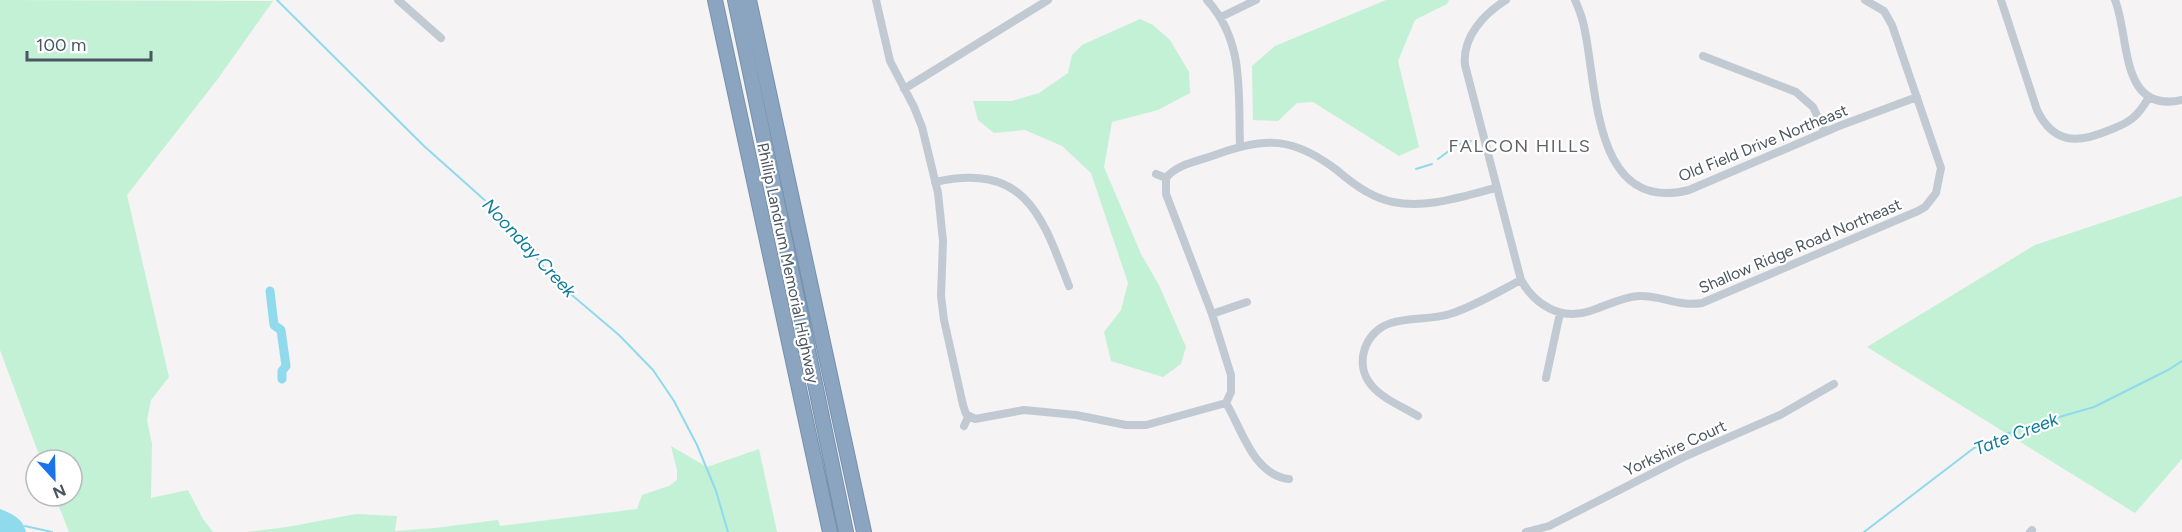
<svg xmlns="http://www.w3.org/2000/svg" width="2182" height="532" font-family="Figtree,sans-serif">
  <rect width="100%" height="100%" fill="#f5f3f3"/>
  <path fill="#c3f1d5" d="M 0,0 L 273,1 L 217,80 L 127,195 L 169,377 L 151,400 L 147,420 L 152,444 L 151,498 L 188,490 L 203,519 L 213,532 L 69,532 L 55,496 L 72,496 L 72,460 L 41,460 L 0,350 Z
    M 1386,0 L 1449,0 L 1447,4 L 1415,20 L 1398,61 L 1419,147 L 1399,156 L 1313,102 L 1297,103 L 1278,121 L 1253,120 L 1252,66 L 1275,46 Z
    M 1140,19 L 1153,25 L 1170,40 L 1189,72 L 1190,93 L 1158,110 L 1112,122 L 1104,167 L 1141,254 L 1159,285 L 1186,347 L 1181,364 L 1163,377 L 1111,361 L 1104,332 L 1121,310 L 1128,283 L 1091,173 L 1062,146 L 1025,130 L 994,133 L 978,120 L 973,101 L 1012,101 L 1039,93 L 1068,73 L 1072,55 L 1082,45 Z
    M 2182,196 L 2182,459 L 2135,513 L 1867,347 L 2035,245 Z
    M 671,446 L 707,467 L 759,449 L 777,532 L 246,532 L 287,527 L 356,514 L 397,516 L 395,531 L 435,528 L 498,520 L 500,526 L 637,509 L 642,495 L 669,486 L 677,480 L 677,470 Z"/>
  <path fill="#90daee" d="M 0,509 C 12,514 23,518 26,532 L 0,532 Z"/>
  <g fill="none" stroke-linecap="round" stroke-linejoin="round">
    <path stroke="#90daee" stroke-width="2" d="M 277,0 L 424,146 L 507,220 L 553,279 L 619,335 L 653,370 L 674,401 L 697,445 L 716,491 L 728,532
      M 1438,159 L 1457,145 L 1471,141
      M 1416,169 L 1432,164
      M 25,526 L 52,532
      M 1864,532 L 1974,448 L 2001,436 L 2031,425 L 2094,407 L 2168,370 L 2182,361"/>
    <path stroke="#90daee" stroke-width="9" d="M 270,291 L 274,325 L 281,330 L 286,366 L 282,371 L 282,379"/>
    <defs>
      <path id="motorway" d="M 715,0 L 830,532
        M 735,0 L 846,532
        M 749,0 L 864,532"/>
    </defs>
    <use href="#motorway" stroke="#7690ad" stroke-width="16"/>
    <path stroke="#c1cad2" stroke-width="8" d="M 398,0 L 441,38
      M 876,0 L 890,61 L 914,107 L 922,127 L 938,193 L 943,241 L 941,296 L 944,320 L 963,405 L 966,414 L 975,419 L 1024,410 L 1076,415 L 1126,425 L 1146,425 L 1226,403 L 1231,392 L 1231,375 L 1212,314 L 1166,194 L 1166,178 C 1177,164 1199,161 1215,155 C 1265,136 1294,137 1338,171 C 1354,185 1372,198 1393,202 C 1427,209 1463,196 1496,188
      M 1207,0 C 1245,42 1238,92 1240,145
      M 1506,0 C 1484,14 1462,37 1465,65 L 1521,280 C 1535,305 1561,321 1590,311 C 1606,306 1622,297 1639,296 C 1661,295 1678,307 1702,303 L 1918,211 L 1925,207 L 1936,193 L 1941,168 L 1892,25 L 1884,11 L 1865,0
      M 1575,0 C 1578,7 1581,14 1583,22 C 1598,81 1590,215 1689,190 L 1839,126 L 1917,97
      M 2001,0 L 2037,110 C 2053,143 2076,144 2107,131 C 2129,123 2137,118 2149,97
      M 2115,0 C 2130,37 2119,114 2182,100
      M 1221,17 L 1256,0
      M 1703,56 L 1796,92 L 1813,107 L 1825,132
      M 904,89 L 1048,0
      M 1156,174 L 1166,178
      M 935,182 C 1026,162 1042,216 1069,286
      M 1212,314 L 1247,302
      M 1546,378 L 1560,313
      M 1226,403 C 1242,429 1253,475 1289,479
      M 1418,416 C 1403,407 1383,399 1372,386 C 1353,364 1365,331 1391,323 C 1410,317 1431,320 1450,314 C 1475,306 1498,292 1521,280
      M 964,426 L 968,417
      M 1526,532 L 1549,526 L 1686,456 L 1780,415 L 1834,384
      M 2030,532 L 2032,530"/>
    <use href="#motorway" stroke="#8ba5c1" stroke-width="14"/>
  </g>
  <g text-anchor="middle" dominant-baseline="central" stroke-width="4.5" stroke-linejoin="round" paint-order="stroke">
    <g font-size="16" fill="#4a5661" stroke="#fff">
      <text transform="translate(1763 143) rotate(-22)">Old Field Drive Northeast</text>
      <text transform="translate(1800 246) rotate(-23)">Shallow Ridge Road Northeast</text>
      <text transform="translate(788 263) rotate(78)">Phillip Landrum Memorial Highway</text>
      <text transform="translate(1675 448) rotate(-25)">Yorkshire Court</text>
    </g>
    <g font-size="18" letter-spacing="1.5" fill="#5f6368" stroke="#fff">
      <text x="1520" y="146">FALCON HILLS</text>
    </g>
    <g font-size="18" font-style="italic" fill="#0c7c9b" stroke="#fff">
      <text transform="translate(529 248) rotate(47)">Noonday Creek</text>
      <text transform="translate(2016 434) rotate(-21)">Tate Creek</text>
    </g>
  </g>
  <g transform="translate(54 478) rotate(158)"><circle r="28" fill="#ffffff" stroke="#b7bbc0" stroke-width="1.5"/>
  <path d="M0-4.5L10 22L0 15L-10 22Z" fill="#1a73e8"/>
  <text y="-9" font-size="16" font-weight="bold" text-anchor="middle" fill="#4a5661">N</text>
  </g>
  <path d="M27 51v9h124v-9" fill="none" stroke="#4a5661" stroke-width="3"/>
  <text x="36" y="51" font-size="18" fill="#4a5661" stroke="#ffffff" stroke-width="4.5" paint-order="stroke">100 m</text>
</svg>
